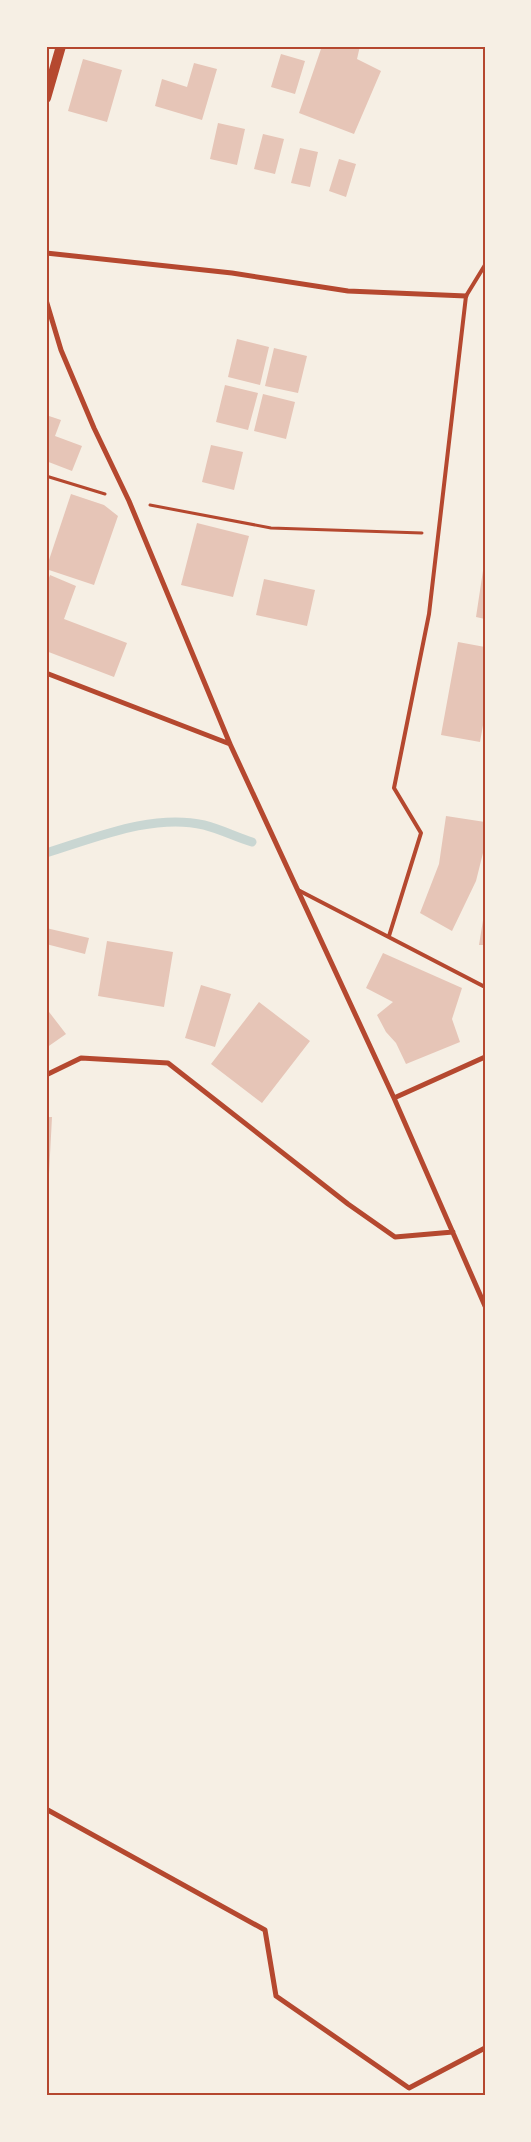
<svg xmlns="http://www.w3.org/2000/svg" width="531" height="2142" font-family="'Nunito Sans',sans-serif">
  <rect width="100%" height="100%" fill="#f6efe4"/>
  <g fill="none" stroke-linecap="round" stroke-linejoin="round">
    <path stroke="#c9d6d2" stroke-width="9" d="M 46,853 C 95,838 153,813 204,825 C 220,829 236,837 252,842"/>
  </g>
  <path fill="#e6c5b7" d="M 322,46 L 360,46 L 357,59 L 381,71 L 354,134 L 299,113 Z
    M 281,54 L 305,61 L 295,94 L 271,87 Z
    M 83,59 L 122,70 L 107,122 L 68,111 Z
    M 194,63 L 217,69 L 202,120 L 155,106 L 162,79 L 187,87 Z
    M 218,123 L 245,129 L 237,165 L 210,159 Z
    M 263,134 L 284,139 L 275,174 L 254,169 Z
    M 300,148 L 318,152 L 310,187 L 291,183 Z
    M 339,159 L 356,164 L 346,197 L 329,191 Z
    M 237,339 L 269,347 L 260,385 L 228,377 Z
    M 274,348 L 307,356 L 298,393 L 265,386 Z
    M 225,385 L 258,393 L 248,430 L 216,422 Z
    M 263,394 L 295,402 L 286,439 L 254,431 Z
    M 46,415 L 61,420 L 55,436 L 82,446 L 72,471 L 46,461 Z
    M 211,445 L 243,452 L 234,490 L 202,482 Z
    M 71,494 L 104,505 L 118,516 L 94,585 L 46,569 Z
    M 197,523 L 249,536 L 233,597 L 181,585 Z
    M 484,564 L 485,565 L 485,619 L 476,617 Z
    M 50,575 L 76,586 L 64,619 L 127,643 L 114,677 L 46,651 L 46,586 Z
    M 264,579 L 315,590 L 307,626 L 256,615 Z
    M 458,642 L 485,647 L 485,714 L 480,742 L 441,735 Z
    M 446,816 L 485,822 L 485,845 L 476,881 L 452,931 L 420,913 L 439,864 Z
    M 484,914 L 485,915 L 485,945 L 479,945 Z
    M 46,928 L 89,938 L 85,954 L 46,944 Z
    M 107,941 L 173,952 L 164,1007 L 98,996 Z
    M 383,953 L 462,988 L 452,1019 L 460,1042 L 406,1064 L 396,1043 L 386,1032 L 377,1015 L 393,1002 L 366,988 Z
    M 201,985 L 231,994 L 215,1047 L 185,1038 Z
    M 259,1002 L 310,1041 L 262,1103 L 211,1064 Z
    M 46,1008 L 66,1034 L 46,1048 Z
    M 46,1117 L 52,1117 L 48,1193 L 46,1193 Z"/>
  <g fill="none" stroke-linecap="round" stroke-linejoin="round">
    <path stroke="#b5482f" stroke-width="3" d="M 46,476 L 105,494
      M 150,505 L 271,528 L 422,533"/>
    <path stroke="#b5482f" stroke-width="4" d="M 298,890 L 485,987
      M 389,936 L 421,833 L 394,788 L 429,614 L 466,296 L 485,265"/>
    <path stroke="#b5482f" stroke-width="5" d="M 46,253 L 232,273 L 348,291 L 466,296
      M 46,300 L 61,350 L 94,428 L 129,501 L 230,744 L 394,1098 L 485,1306
      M 46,673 L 230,744
      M 46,1075 L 81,1058 L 168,1063 L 348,1204 L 395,1237 L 453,1232
      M 394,1098 L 485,1057
      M 46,1809 L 265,1930 L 276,1996 L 409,2088 L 485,2048"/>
    <path stroke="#b5482f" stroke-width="10" d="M 46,98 L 61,46"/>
  </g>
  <rect width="531" height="2142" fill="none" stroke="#f6efe4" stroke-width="95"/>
  <rect x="48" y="48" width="436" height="2046" fill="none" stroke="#b5482f" stroke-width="2"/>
</svg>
